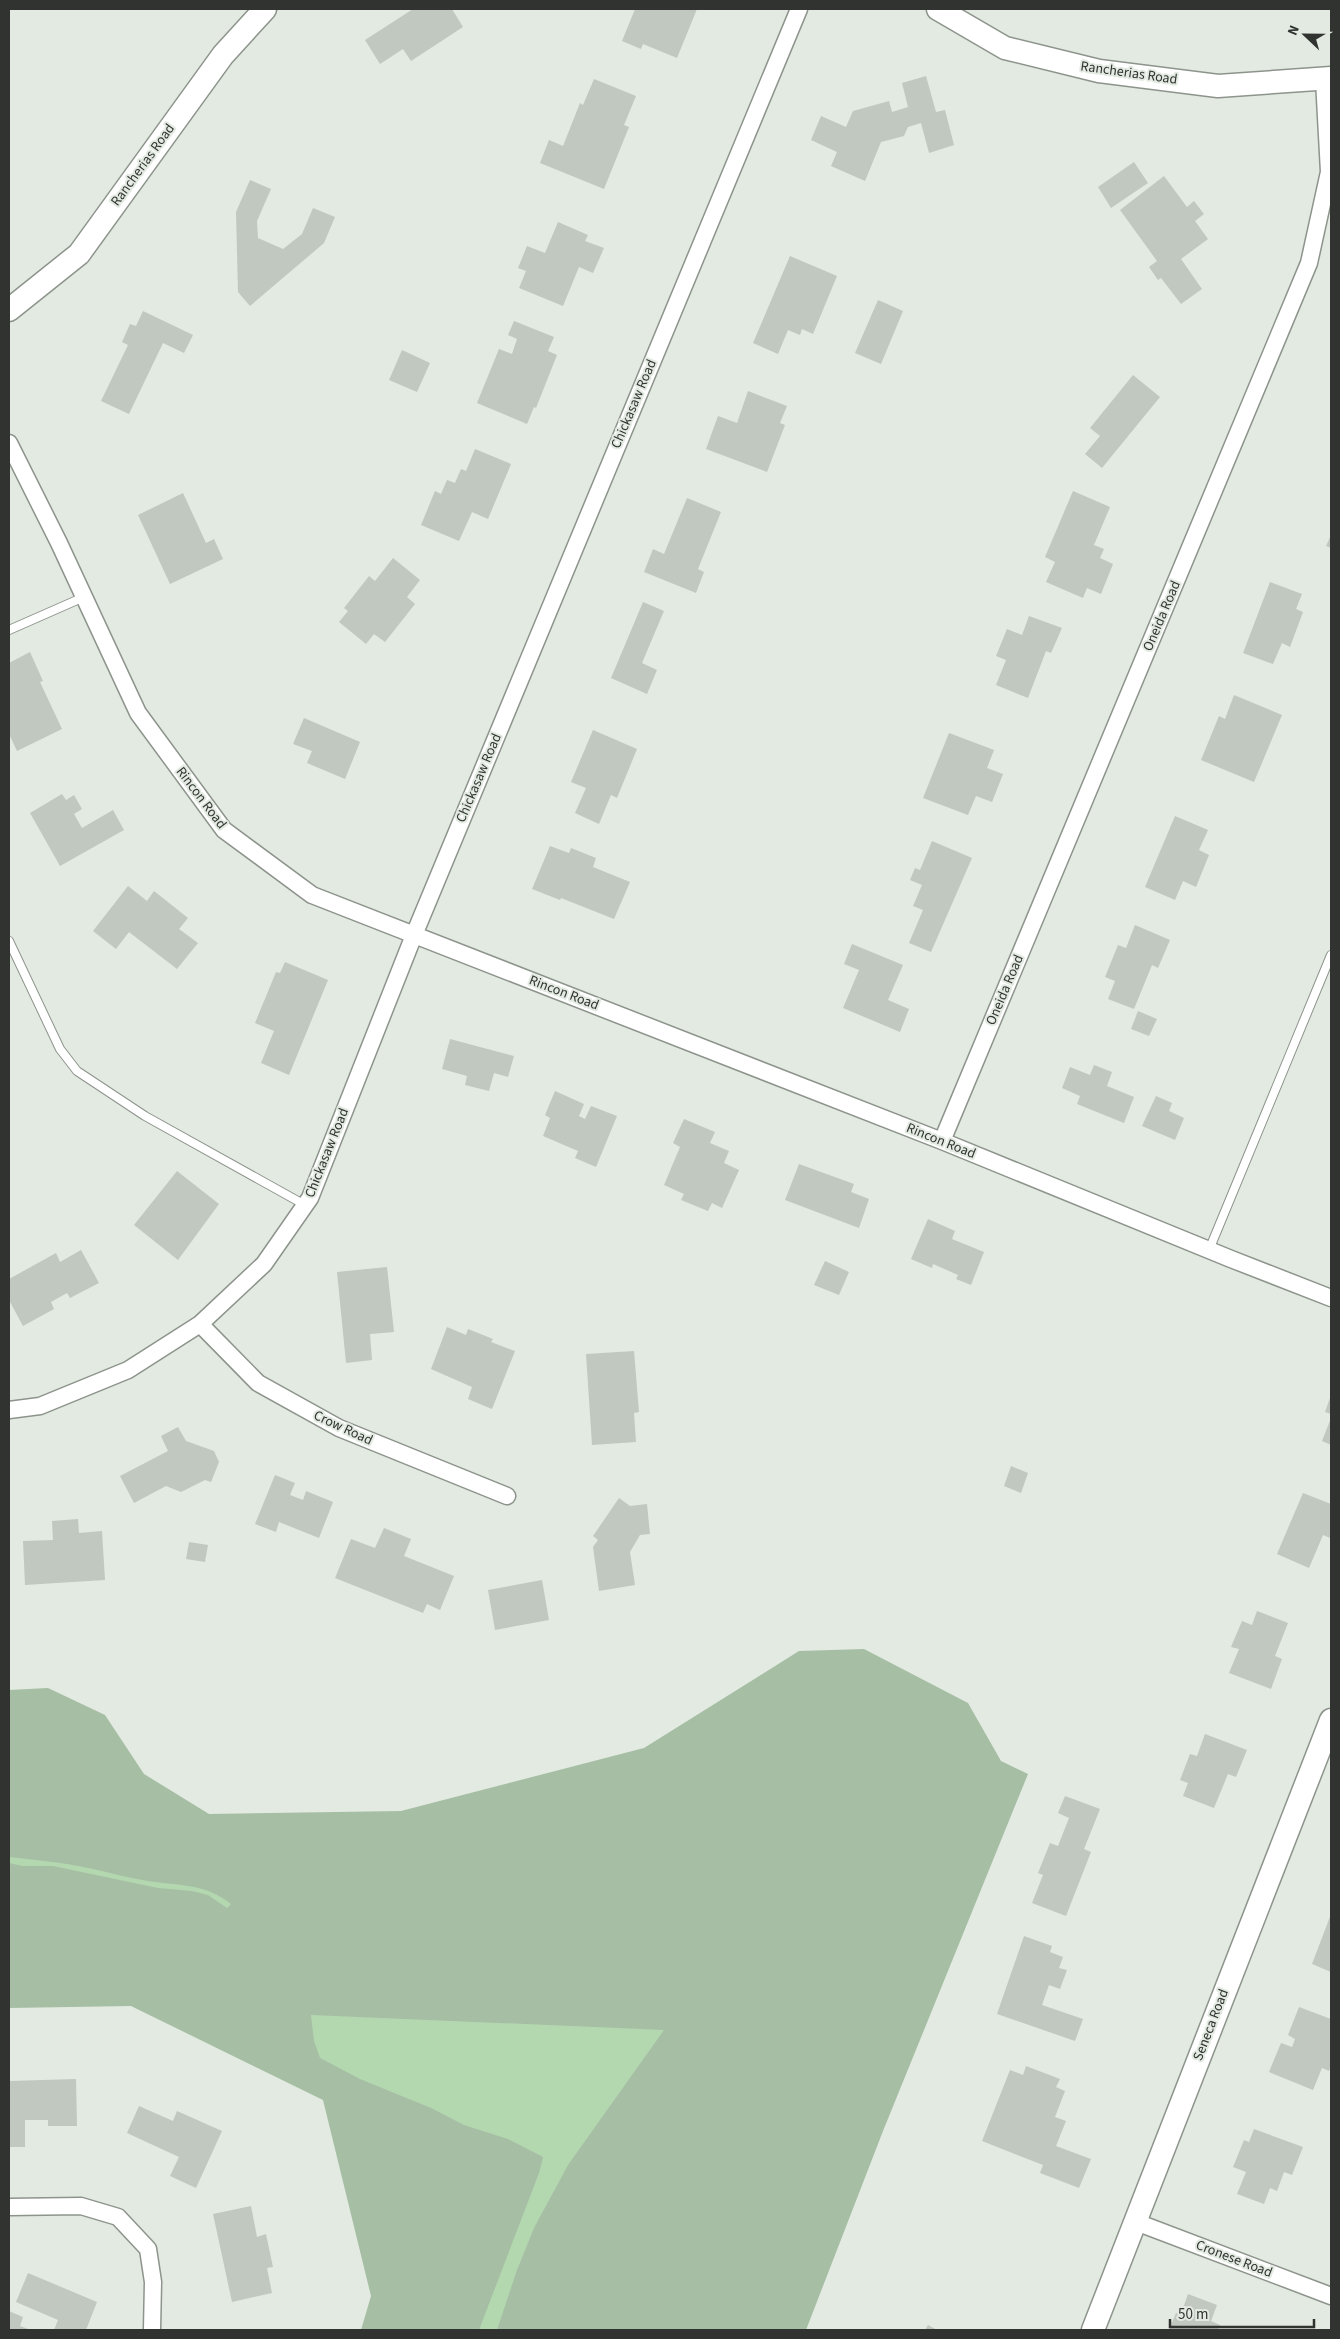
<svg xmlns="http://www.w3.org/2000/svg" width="1340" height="2339" font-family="'Source Sans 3',sans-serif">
  <rect width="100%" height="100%" fill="#e2eae1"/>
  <path fill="#a6bea4" d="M 864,1649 L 968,1703 L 1001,1761 L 1028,1774 L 883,2131 L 806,2330 L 361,2330 L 371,2296 L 323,2100 L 131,2006 L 9,2008 L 9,1690 L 48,1688 L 105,1715 L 144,1774 L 209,1814 L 401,1811 L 644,1748 L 799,1651 Z"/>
  <path fill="#b3d8b0" d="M 9,1857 C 35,1860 62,1862 88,1868 C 108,1872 128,1878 148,1881 C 179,1886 205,1883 231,1904 L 227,1908 L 208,1895 L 192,1891 L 158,1888 L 53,1866 L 23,1866 L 9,1863 Z
    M 311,2015 L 664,2030 L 568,2165 L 534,2228 L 517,2270 L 497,2330 L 479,2330 L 539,2173 L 543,2157 L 508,2139 L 464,2125 L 431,2108 L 360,2079 L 320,2058 L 314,2041 Z"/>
  <path fill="#c0c8bf" d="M 413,9 L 452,9 L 463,27 L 411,61 L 403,49 L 380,64 L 365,40 Z
    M 635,9 L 697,9 L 677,58 L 643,44 L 641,49 L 622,41 Z
    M 926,76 L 936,112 L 945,110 L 954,145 L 929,153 L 921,123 L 908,127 L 904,136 L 881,142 L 865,181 L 831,166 L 837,152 L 811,140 L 821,116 L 846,127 L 853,111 L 889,101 L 892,112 L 908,107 L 902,83 Z
    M 594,79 L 636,96 L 624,125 L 629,127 L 604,189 L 540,163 L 549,140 L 563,146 L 580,103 L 583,105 Z
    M 1134,162 L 1148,183 L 1111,208 L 1098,187 Z
    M 1164,176 L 1187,207 L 1194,201 L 1204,214 L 1195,221 L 1208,239 L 1181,259 L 1202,289 L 1181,304 L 1161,278 L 1158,280 L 1149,267 L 1157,261 L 1120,210 Z
    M 250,180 L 271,189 L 257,221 L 258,238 L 283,249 L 302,234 L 313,208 L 335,217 L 324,243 L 250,306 L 238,292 L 236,212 Z
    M 558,222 L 588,235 L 585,241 L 604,248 L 593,273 L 579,267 L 563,306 L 519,288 L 526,271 L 518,268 L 527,246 L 545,253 Z
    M 790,256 L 837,276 L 813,334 L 802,329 L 800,335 L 788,330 L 778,354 L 753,343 Z
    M 878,300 L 903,311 L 881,364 L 855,353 Z
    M 143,311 L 193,335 L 184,353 L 163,343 L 129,414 L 101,401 L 128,345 L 122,342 L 130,324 L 136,326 Z
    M 514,321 L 554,337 L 548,351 L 557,355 L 536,408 L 534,407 L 527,424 L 477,403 L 499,349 L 512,354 L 517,339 L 508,335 Z
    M 402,350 L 430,363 L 417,392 L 389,380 Z
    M 1133,375 L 1160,397 L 1102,468 L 1085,454 L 1100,436 L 1090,428 Z
    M 748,391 L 787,406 L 780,423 L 785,425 L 767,472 L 706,449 L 718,416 L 737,423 Z
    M 475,449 L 511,464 L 488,519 L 472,512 L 459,541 L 421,525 L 435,491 L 441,494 L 447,480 L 455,483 L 461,469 L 466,471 Z
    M 1073,491 L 1110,507 L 1094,545 L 1104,549 L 1100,558 L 1113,564 L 1101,594 L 1087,588 L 1083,598 L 1046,582 L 1055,562 L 1045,557 Z
    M 183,493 L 206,543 L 214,539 L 223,559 L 170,584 L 138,515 Z
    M 687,498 L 721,512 L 698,569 L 704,572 L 696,593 L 644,572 L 653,549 L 664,554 Z
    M 1331,535 L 1331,548 L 1326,546 Z
    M 393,558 L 420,580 L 407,597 L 415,604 L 385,642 L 374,634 L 366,644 L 339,622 L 348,611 L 344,608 L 369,576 L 375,581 Z
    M 1270,582 L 1302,594 L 1296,609 L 1303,612 L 1290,647 L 1282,643 L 1273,664 L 1243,653 Z
    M 643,602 L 664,611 L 642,663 L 657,670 L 647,694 L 611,678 Z
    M 1029,616 L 1062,628 L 1051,653 L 1046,651 L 1028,698 L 996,685 L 1006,660 L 996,656 L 1007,629 L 1022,635 Z
    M 30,652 L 43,681 L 40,682 L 62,729 L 17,751 L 9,734 L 9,663 Z
    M 1234,695 L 1282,715 L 1254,782 L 1201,760 L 1219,716 L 1225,719 Z
    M 304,718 L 360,742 L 345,779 L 307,763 L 312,751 L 293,744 Z
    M 593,730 L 637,749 L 617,798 L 611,795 L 599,824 L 575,813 L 586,788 L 571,782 Z
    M 949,733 L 994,750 L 987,768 L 1003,774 L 992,802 L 976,796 L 968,815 L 923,798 Z
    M 62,794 L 66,800 L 74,795 L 82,809 L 74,814 L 82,828 L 113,810 L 124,830 L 60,866 L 30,813 Z
    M 1175,816 L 1208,830 L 1199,850 L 1209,855 L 1196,887 L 1183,881 L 1175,900 L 1145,887 Z
    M 932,841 L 972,858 L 931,952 L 909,943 L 923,910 L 913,906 L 922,885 L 910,880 L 915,868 L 920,870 Z
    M 550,846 L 569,853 L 571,848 L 596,858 L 593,867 L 630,882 L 614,919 L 561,898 L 560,900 L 532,889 Z
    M 128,886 L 147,901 L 154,891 L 188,918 L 179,929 L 198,943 L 177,969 L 129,932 L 116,949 L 93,931 Z
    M 1135,925 L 1170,940 L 1158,968 L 1152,965 L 1134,1009 L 1108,999 L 1115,981 L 1105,977 L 1118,945 L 1126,948 Z
    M 852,944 L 903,965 L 888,1000 L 909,1009 L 900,1032 L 843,1008 L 859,970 L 844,964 Z
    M 285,962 L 328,980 L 289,1075 L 261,1063 L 274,1031 L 255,1023 L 276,972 L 280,973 Z
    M 1138,1011 L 1157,1019 L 1149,1036 L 1131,1029 Z
    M 450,1039 L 514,1056 L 508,1077 L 494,1073 L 489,1091 L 465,1085 L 467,1076 L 442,1069 Z
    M 1094,1065 L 1112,1072 L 1107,1086 L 1134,1097 L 1124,1123 L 1077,1104 L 1080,1096 L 1062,1088 L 1070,1067 L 1090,1075 Z
    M 555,1091 L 584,1104 L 579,1116 L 585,1119 L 591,1106 L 617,1116 L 596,1167 L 575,1158 L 578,1151 L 543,1136 L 550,1118 L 545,1115 Z
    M 1156,1096 L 1172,1103 L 1169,1111 L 1184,1118 L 1175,1140 L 1142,1126 Z
    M 684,1119 L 715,1132 L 710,1143 L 729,1151 L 724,1163 L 739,1170 L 722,1208 L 712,1203 L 708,1211 L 681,1200 L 684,1194 L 664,1185 L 680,1147 L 673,1143 Z
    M 799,1164 L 854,1184 L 851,1192 L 869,1199 L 859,1228 L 785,1200 Z
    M 177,1171 L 219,1204 L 178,1260 L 134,1225 Z
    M 928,1219 L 955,1231 L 952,1239 L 984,1252 L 971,1285 L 956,1279 L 958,1275 L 933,1264 L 932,1268 L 911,1259 Z
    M 81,1250 L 99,1283 L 70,1298 L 67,1293 L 51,1302 L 54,1309 L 23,1326 L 9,1300 L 9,1279 L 56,1253 L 60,1262 Z
    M 825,1261 L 849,1272 L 839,1295 L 814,1285 Z
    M 387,1267 L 394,1332 L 370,1334 L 372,1360 L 346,1363 L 337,1272 Z
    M 447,1327 L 466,1335 L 468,1329 L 493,1339 L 491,1342 L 515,1351 L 492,1409 L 468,1399 L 472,1387 L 431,1369 Z
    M 634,1351 L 639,1412 L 634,1413 L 636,1442 L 592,1445 L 586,1354 Z
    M 1331,1395 L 1331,1414 L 1325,1412 Z
    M 1331,1418 L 1331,1445 L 1322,1441 Z
    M 178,1427 L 186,1441 L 214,1451 L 219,1462 L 211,1482 L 205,1480 L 181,1492 L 166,1486 L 134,1503 L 120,1476 L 168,1451 L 161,1436 Z
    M 1011,1466 L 1028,1473 L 1021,1493 L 1004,1486 Z
    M 275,1475 L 295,1483 L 290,1495 L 303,1500 L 306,1491 L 333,1502 L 319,1538 L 279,1522 L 276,1532 L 255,1524 Z
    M 1303,1493 L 1331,1504 L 1331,1534 L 1330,1538 L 1323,1535 L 1309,1568 L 1277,1554 Z
    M 619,1498 L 630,1506 L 647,1504 L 650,1534 L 640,1535 L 630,1552 L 635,1585 L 599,1591 L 593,1547 L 598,1540 L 593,1536 Z
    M 78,1519 L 79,1533 L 102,1531 L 105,1580 L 25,1585 L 23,1541 L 53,1540 L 52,1521 Z
    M 384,1528 L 411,1539 L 404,1556 L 454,1576 L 440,1610 L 427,1604 L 423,1613 L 335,1578 L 351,1539 L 375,1548 Z
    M 189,1542 L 208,1545 L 205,1562 L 186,1559 Z
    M 542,1580 L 549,1620 L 495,1630 L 488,1590 Z
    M 1257,1611 L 1288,1623 L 1275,1656 L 1282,1659 L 1271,1689 L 1229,1673 L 1239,1649 L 1231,1647 L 1242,1621 L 1252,1625 Z
    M 1205,1734 L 1247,1750 L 1236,1777 L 1228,1774 L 1214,1808 L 1183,1796 L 1188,1783 L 1180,1780 L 1190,1754 L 1197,1756 Z
    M 1065,1796 L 1100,1809 L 1084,1849 L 1091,1852 L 1066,1916 L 1032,1903 L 1043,1875 L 1038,1873 L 1050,1843 L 1058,1846 L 1069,1818 L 1058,1813 Z
    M 1331,1914 L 1331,1972 L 1312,1964 Z
    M 1024,1936 L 1052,1946 L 1050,1952 L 1063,1957 L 1059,1968 L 1067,1970 L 1060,1989 L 1049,1985 L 1042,2005 L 1083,2019 L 1075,2041 L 997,2014 Z
    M 1299,2007 L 1331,2019 L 1331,2066 L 1329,2071 L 1322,2068 L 1313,2090 L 1269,2072 L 1281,2043 L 1292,2047 L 1295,2039 L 1288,2035 Z
    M 1026,2066 L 1060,2079 L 1056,2087 L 1065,2091 L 1055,2117 L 1066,2121 L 1056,2146 L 1091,2159 L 1079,2188 L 1040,2173 L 1043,2165 L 982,2141 L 1010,2070 L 1023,2075 Z
    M 76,2079 L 77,2126 L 48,2126 L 48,2120 L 25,2120 L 25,2147 L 9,2147 L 9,2081 Z
    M 139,2106 L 173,2121 L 177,2111 L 222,2131 L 196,2188 L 170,2176 L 179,2157 L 127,2133 Z
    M 1254,2129 L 1303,2147 L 1292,2175 L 1284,2172 L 1277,2191 L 1270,2188 L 1264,2204 L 1237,2194 L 1246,2172 L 1233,2167 L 1244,2140 L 1249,2142 Z
    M 251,2206 L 257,2237 L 266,2234 L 273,2267 L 267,2268 L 272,2293 L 232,2302 L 213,2214 Z
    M 28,2273 L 97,2302 L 86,2330 L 54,2330 L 58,2320 L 16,2302 Z
    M 1188,2294 L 1217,2305 L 1211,2321 L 1220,2325 L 1218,2330 L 1169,2330 L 1176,2313 L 1181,2314 Z
    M 9,2311 L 23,2317 L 20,2326 L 31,2330 L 9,2330 Z
    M 928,2325 L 937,2330 L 925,2330 Z"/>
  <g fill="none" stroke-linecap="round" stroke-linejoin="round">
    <defs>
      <path id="lane" d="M 9,630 L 84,597
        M 9,941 L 60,1049 L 77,1071 L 145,1116 L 305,1205
        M 1209,1250 L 1331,955"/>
      <path id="street" d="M 9,443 L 59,543 L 138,713 L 224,830 L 312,895 L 942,1141 L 1231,1259 L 1331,1298
        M 942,1141 L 1309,263 L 1329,172 L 1324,80
        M 200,1324 L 258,1383 L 339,1428 L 507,1496
        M 9,1410 L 40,1406 L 128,1370 L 200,1324 L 264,1264 L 310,1198 L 414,935 L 799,9
        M 9,2207 L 81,2206 L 118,2217 L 148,2249 L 153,2282 L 152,2330
        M 1136,2222 L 1331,2296"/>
      <path id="secondary" d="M 938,9 L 1005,48 L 1099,71 L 1218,86 L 1331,78
        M 9,310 L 79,254 L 223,55 L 265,9
        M 1093,2330 L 1331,1720"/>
    </defs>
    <use href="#lane" stroke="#8d948c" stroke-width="10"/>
    <use href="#street" stroke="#8d948c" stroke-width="19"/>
    <use href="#secondary" stroke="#8d948c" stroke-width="25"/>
    <use href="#lane" stroke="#fff" stroke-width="8"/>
    <use href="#street" stroke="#fff" stroke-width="16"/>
    <use href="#secondary" stroke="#fff" stroke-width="22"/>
  </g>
  <g text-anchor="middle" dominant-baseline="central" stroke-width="4" stroke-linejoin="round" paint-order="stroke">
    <g font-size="14" fill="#303330" stroke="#e2eae1">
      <text transform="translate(1129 73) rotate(8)">Rancherias Road</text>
      <text transform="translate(143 165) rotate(-54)">Rancherias Road</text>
      <text transform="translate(634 404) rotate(-67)">Chickasaw Road</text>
      <text transform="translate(1162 616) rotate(-67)">Oneida Road</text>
      <text transform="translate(479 778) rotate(-67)">Chickasaw Road</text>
      <text transform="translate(201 798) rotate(53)">Rincon Road</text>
      <text transform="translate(1005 990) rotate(-67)">Oneida Road</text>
      <text transform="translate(564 993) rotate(21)">Rincon Road</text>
      <text transform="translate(941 1141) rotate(22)">Rincon Road</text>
      <text transform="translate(327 1153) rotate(-68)">Chickasaw Road</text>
      <text transform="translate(343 1428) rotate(25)">Crow Road</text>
      <text transform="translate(1211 2025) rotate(-69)">Seneca Road</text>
      <text transform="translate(1234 2259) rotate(21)">Cronese Road</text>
    </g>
  </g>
  <rect width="1340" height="2339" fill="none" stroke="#303330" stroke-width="20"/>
  <g transform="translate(1305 35) rotate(292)" stroke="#e2eae1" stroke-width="4" paint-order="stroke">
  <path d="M0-4L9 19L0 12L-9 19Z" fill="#303330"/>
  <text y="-8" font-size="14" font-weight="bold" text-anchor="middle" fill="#303330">N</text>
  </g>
  <path d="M1170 2319v8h144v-8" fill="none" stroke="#303330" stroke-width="2.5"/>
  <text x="1178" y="2319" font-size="15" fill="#303330" stroke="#e2eae1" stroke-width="4" paint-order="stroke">50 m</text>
</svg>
